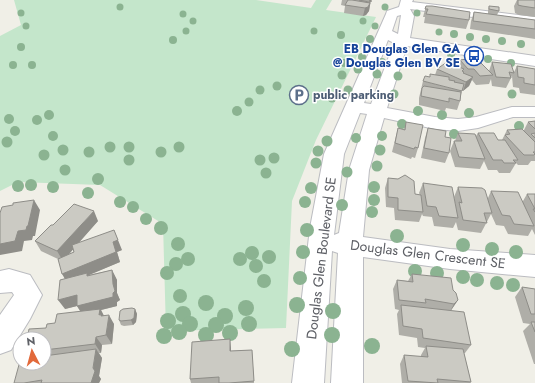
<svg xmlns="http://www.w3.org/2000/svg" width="535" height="383" font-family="Jost,sans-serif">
  <rect width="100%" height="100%" fill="#f0efe7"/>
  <path fill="#c4e6cb" d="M 14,0 L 256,0 L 311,8 L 316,0 L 332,0 L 326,10 L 376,17 L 316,140 L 292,201 L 286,328 L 166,331 L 163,224 L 100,185 L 18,182 L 0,191 L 0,36 L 21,25 Z"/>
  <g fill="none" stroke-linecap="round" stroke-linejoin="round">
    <defs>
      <path id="minor" d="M 401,0 L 413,0 L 412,2 L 535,17 L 535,25 L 410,9 L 414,16 L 410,38 L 535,56 L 535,66 L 407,46 L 387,108 L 435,117 L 458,119 L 476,117 L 512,107 L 535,107 L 535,117 L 513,117 L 478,128 L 458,131 L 435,129 L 384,118 L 369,170 L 363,237 L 450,249 L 535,255 L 535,277 L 450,269 L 363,257 L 363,383 L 331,383 L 338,253 L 332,251 L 324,383 L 292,383 L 310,228 L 324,154 L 386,14 L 387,11 L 399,7 ZM 401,15 L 398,34 L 392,31 L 397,16 ZM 388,40 L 394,43 L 371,104 L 364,103 ZM 360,113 L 367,114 L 349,170 L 339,233 L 334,235 L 344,154 Z
        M 9,269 L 30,275 L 42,295 L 30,319 L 11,350 L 0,354 L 0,315 L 14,295 L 12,292 L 0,293 L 0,271 Z"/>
    </defs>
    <use href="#minor" stroke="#bbbcc1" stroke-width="2"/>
    <use href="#minor" fill="#fff" fill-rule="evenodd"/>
  </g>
  <g fill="#8bb391">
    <circle cx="120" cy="7" r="3.5"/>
    <circle cx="385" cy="7" r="3.5"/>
    <circle cx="21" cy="13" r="3.5"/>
    <circle cx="417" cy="13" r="3.5"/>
    <circle cx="183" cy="14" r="3.5"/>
    <circle cx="193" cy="21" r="3.5"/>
    <circle cx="363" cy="21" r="3.5"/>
    <circle cx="26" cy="26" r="3.5"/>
    <circle cx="375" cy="26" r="3.5"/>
    <circle cx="186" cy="31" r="3.5"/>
    <circle cx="314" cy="31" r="3.5"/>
    <circle cx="439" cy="32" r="3.5"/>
    <circle cx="454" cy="34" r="4"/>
    <circle cx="341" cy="35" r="4"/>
    <circle cx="470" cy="37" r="4"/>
    <circle cx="370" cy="39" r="4"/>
    <circle cx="486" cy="39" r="4"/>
    <circle cx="173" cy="40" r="4"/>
    <circle cx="502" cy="41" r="4"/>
    <circle cx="521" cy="44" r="4"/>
    <circle cx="21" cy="47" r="4"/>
    <circle cx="350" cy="50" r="4"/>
    <circle cx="432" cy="50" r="4"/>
    <circle cx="451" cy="54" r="4"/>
    <circle cx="362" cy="57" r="4"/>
    <circle cx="488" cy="59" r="4"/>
    <circle cx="382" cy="62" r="4"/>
    <circle cx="344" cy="63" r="4"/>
    <circle cx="511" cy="63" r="4"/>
    <circle cx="13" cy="65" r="4"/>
    <circle cx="32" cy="65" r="4"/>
    <circle cx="358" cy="69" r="4.5"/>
    <circle cx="377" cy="74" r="4.5"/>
    <circle cx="342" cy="75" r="4.5"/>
    <circle cx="398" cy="76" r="4.5"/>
    <circle cx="277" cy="86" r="4.5"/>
    <circle cx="260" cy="90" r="4.5"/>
    <circle cx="348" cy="90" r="4.5"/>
    <circle cx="394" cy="94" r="4.5"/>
    <circle cx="512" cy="94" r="4.5"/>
    <circle cx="332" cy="98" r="4.5"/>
    <circle cx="249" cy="102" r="4.5"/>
    <circle cx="237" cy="111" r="5"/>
    <circle cx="418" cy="111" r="5"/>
    <circle cx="469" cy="113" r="5"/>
    <circle cx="49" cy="115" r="5"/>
    <circle cx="442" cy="115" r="5"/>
    <circle cx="9" cy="119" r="5"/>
    <circle cx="37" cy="120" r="5"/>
    <circle cx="402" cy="124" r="5"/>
    <circle cx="519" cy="126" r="5"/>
    <circle cx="15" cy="131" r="5"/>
    <circle cx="454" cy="134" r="5"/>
    <circle cx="53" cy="136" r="5"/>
    <circle cx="382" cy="136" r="5"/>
    <circle cx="356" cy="138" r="5"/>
    <circle cx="327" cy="141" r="5.5"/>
    <circle cx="7" cy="142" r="5.5"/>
    <circle cx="110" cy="147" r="5.5"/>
    <circle cx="129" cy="147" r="5.5"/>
    <circle cx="179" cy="147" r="5.5"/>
    <circle cx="63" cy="150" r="5.5"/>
    <circle cx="380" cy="150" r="5.5"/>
    <circle cx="318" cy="151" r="5.5"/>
    <circle cx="89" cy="152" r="5.5"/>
    <circle cx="161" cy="152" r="5.5"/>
    <circle cx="44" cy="155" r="5.5"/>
    <circle cx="274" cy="158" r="5.5"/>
    <circle cx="129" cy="160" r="5.5"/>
    <circle cx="260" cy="160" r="5.5"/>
    <circle cx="316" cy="163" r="5.5"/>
    <circle cx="377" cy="166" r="5.5"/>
    <circle cx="65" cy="170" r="5.5"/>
    <circle cx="347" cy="172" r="5.5"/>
    <circle cx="266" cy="173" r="5.5"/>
    <circle cx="98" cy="179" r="6"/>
    <circle cx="31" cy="185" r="6"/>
    <circle cx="18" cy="186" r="6"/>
    <circle cx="53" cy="187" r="6"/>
    <circle cx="374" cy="187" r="6"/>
    <circle cx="311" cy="188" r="6"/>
    <circle cx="88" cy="193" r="6"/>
    <circle cx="374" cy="200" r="6"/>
    <circle cx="120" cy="202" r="6"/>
    <circle cx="305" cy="202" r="6"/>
    <circle cx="342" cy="205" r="6"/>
    <circle cx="133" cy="207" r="6"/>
    <circle cx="372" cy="212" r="6"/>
    <circle cx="146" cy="219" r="6"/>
    <circle cx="161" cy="228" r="7"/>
    <circle cx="307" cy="230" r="7"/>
    <circle cx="397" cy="236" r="7"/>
    <circle cx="178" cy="244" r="7"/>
    <circle cx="463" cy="245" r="7"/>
    <circle cx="492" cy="249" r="7"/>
    <circle cx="303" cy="252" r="7"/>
    <circle cx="516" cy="252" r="7"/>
    <circle cx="252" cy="253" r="7"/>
    <circle cx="269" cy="257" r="7"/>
    <circle cx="188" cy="259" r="7"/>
    <circle cx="240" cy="259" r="7"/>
    <circle cx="176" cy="264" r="7"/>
    <circle cx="256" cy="266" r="7"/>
    <circle cx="415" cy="271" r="7"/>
    <circle cx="167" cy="273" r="7"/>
    <circle cx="437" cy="273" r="7"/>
    <circle cx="463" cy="277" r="7"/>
    <circle cx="300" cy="278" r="7"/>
    <circle cx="477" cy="280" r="7"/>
    <circle cx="264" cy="281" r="7"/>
    <circle cx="497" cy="283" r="7"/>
    <circle cx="513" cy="285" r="7"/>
    <circle cx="180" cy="296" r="7"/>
    <circle cx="206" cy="303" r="8"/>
    <circle cx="297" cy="305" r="8"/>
    <circle cx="246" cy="308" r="8"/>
    <circle cx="333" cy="311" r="8"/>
    <circle cx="183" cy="314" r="8"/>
    <circle cx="225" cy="316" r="8"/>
    <circle cx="168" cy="321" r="8"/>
    <circle cx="190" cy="324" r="8"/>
    <circle cx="249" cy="324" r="8"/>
    <circle cx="216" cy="325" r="8"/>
    <circle cx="179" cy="332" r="8"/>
    <circle cx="230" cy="333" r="8"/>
    <circle cx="206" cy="335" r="8"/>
    <circle cx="332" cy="335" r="8"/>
    <circle cx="164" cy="336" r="8"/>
    <circle cx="372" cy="346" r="8"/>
    <circle cx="292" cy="349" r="8"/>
  </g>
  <path fill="#afaea8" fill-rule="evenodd" d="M 342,0 L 372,0 L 372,2 L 370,2 L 369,11 L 366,15 L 363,16 L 344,13 L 345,6 L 341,5 Z
    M 517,0 L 535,0 L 535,17 L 519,15 L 515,13 L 514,6 Z
    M 426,6 L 469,20 L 466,29 L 424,23 L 425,17 L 423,17 Z
    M 489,6 L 499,11 L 497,15 L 488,14 L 488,10 Z
    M 474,12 L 535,20 L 535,39 L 470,29 L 471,21 Z
    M 466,58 L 489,71 L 492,62 L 514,72 L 517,66 L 535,69 L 535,95 L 520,93 L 519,88 L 513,87 L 512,76 L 506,88 L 492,86 L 491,79 L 489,84 L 476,85 L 472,80 L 469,86 L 463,91 L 430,77 L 435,75 L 437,69 L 457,67 L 460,60 L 466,60 Z
    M 423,81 L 462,91 L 461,95 L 460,101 L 457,110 L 446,108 L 445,111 L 419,105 L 419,98 Z
    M 535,121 L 535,161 L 531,161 L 528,165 L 518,165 L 516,163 L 510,173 L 499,173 L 497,170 L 488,170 L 484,161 L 480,169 L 455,167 L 450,151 L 454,141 L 455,141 L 458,133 L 476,136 L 478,133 L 498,140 L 502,140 L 507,130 L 524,130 L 528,122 Z
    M 406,122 L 418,148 L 415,158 L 412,157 L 411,159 L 392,152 L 398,128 L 404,130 Z
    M 428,128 L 445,137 L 449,153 L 445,163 L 421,158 L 425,138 Z
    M 388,178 L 415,194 L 420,195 L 419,193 L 423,183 L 456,208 L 454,197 L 458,187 L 488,198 L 491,191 L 523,201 L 527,194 L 535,194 L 535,235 L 532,229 L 528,236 L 508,234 L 504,226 L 496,225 L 491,214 L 481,233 L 458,230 L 456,222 L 453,228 L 434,226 L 432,217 L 423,216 L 422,214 L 419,222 L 395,220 L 394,208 L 386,207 L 385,188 Z
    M 98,221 L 78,243 L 122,250 L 117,252 L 120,262 L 88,275 L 112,270 L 117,280 L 117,293 L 120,300 L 117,302 L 117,306 L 101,310 L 104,316 L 114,324 L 112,344 L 102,345 L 101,353 L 99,353 L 102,358 L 99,376 L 101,379 L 99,383 L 14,383 L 44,363 L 44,339 L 46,328 L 80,311 L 77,306 L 65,309 L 65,279 L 58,259 L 41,251 L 35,241 L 53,225 ZM 73,249 L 74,252 L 68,255 L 69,254 Z
    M 412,274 L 453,290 L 458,300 L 451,310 L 471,345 L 465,353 L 464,353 L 471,382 L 470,383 L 402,383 L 400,364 L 404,355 L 421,357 L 421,355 L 425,348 L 418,347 L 417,338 L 399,335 L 397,314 L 399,310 L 395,309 L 393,289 L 397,280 L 408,281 Z
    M 522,287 L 535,289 L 535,364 L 534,364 L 523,331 L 530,324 L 523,323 L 515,297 Z
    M 135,309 L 137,314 L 136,322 L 133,325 L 124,326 L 121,325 L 119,320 Z
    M 231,348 L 231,351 L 252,350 L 254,383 L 191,383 L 190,379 Z"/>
  <path fill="#8e8d88" d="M 370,0 L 371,0 L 369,11 L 366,15 L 363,16 L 365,8 L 368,6 Z
    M 473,77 L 469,86 L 463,91 L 466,82 Z
    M 34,200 L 40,210 L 35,236 L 33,236 L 32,240 L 24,241 L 22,251 L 0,255 L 0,244 L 18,231 L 27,226 Z
    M 94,211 L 98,221 L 63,261 L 57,251 Z
    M 114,230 L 122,250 L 117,252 L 120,262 L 68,284 L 62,274 Z
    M 112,270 L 117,280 L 117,293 L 120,300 L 117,302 L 117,306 L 101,310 L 105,318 L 83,315 L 77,306 L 65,309 L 58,300 L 113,284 Z
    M 458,300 L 452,309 L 449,313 L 454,304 Z
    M 135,309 L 137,314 L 136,322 L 133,325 L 131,320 Z
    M 109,315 L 114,324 L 112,344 L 106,335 Z
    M 96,337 L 102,345 L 101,353 L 95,344 Z
    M 230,339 L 231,348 L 231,360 L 230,351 Z
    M 96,349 L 102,358 L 99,376 L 101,379 L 99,383 L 91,383 Z"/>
  <path fill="#cbcac3" stroke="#8e8d88" d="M 348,0 L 352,0 L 370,3 L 368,7 L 365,8 L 345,5 Z
    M 359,0 L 370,0 L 369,2 Z
    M 518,0 L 535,0 L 535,8 L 522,6 L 518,5 Z
    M 426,6 L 432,6 L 470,12 L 469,20 L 426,14 L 428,9 L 425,9 Z
    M 489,6 L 499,7 L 499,11 L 489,9 Z
    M 474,12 L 535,20 L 535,29 L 473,21 Z
    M 466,58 L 477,59 L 493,75 L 480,76 L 474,69 L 468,69 L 460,60 L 467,59 Z
    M 447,62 L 464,69 L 462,71 L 464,72 L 463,73 L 473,77 L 466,82 L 437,69 Z
    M 492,62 L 511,64 L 514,73 L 509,72 L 511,78 L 496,77 Z
    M 517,66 L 535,69 L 535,85 L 524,83 L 524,78 L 518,77 Z
    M 430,74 L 449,77 L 449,80 L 455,81 L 454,82 L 464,84 L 462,91 L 423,81 L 425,76 L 430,77 Z
    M 424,86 L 461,92 L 460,101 L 449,98 L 449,102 L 421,96 L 422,88 Z
    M 535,121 L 535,129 L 528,122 Z
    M 406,122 L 423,125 L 418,148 L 415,147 L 414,149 L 395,143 L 398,128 L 405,130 Z
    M 428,128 L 446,131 L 445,137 L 451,138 L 449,153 L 424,148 Z
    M 522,129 L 535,142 L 535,152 L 533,152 L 535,154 L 534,155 L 524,155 L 505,135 L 510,134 L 507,130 Z
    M 458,133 L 475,134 L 485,159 L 459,157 L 454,141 L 462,141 Z
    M 478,133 L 494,133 L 498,140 L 505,140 L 518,160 L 513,160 L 516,163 L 504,163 L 502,160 L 493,160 Z
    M 535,133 L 535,138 L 531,134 Z
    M 405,175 L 414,181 L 415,194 L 421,195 L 423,212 L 398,210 L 398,198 L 388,197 L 388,178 L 398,179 Z
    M 423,183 L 452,187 L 458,218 L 439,216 L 436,207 L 427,206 Z
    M 458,187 L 482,188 L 485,190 L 492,213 L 484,213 L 487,223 L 463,220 L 459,202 L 462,203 Z
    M 491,191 L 518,192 L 534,226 L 514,224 L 510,216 L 502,215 Z
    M 527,194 L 535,194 L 535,212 L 533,209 L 535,209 Z
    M 34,200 L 28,226 L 27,226 L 26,230 L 18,231 L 15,241 L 0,244 L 0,213 L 2,207 L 13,205 L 13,203 Z
    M 74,204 L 94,211 L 57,251 L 35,241 L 51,225 L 53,225 Z
    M 114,230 L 118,240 L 113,242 L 116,252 L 62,274 L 58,259 L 74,252 L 72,245 Z
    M 112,270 L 113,284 L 115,291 L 113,293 L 113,297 L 77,306 L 77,295 L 58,300 L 60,280 L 87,273 L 87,276 Z
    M 412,274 L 451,278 L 453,290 L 456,293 L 458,300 L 454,304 L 425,299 L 426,303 L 399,300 L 397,280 L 413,282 Z
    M 522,287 L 535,289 L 535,314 L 531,314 Z
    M 401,305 L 464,312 L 471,345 L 423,338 L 422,329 L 403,326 Z
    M 132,308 L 135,309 L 134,318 L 131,320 L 121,321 L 119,320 L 120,311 L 123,309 Z
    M 100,309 L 99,315 L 101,314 L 101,316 L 109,315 L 106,335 L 96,337 L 95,344 L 44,350 L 44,339 L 27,339 L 29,329 L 46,328 L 47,324 L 55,323 L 57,314 Z
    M 531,322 L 535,322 L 535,332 Z
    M 230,339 L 230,351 L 252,350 L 254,381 L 229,383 L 219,383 L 219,377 L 190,379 L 192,342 Z
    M 426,346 L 463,349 L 471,382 L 437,379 L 438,383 L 408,381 L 404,355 L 428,357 Z
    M 96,349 L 93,368 L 95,371 L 91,383 L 41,383 L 42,380 L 24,383 L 14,383 L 20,361 L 20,363 L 44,363 L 44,356 Z"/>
  <defs>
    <symbol id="bus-ring" viewBox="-11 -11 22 22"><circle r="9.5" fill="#fff" stroke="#1a4fb4" stroke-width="1.5"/><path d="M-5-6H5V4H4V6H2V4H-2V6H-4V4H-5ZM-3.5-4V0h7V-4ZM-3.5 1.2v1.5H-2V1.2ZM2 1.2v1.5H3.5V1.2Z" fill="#1a4fb4"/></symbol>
    <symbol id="parking-ring" viewBox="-11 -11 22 22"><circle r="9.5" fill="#fff" stroke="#5c6f8a" stroke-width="1.5"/><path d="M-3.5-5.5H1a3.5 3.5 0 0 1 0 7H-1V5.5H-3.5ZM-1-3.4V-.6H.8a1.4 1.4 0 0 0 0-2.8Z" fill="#5c6f8a"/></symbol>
  </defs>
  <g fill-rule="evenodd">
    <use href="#bus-ring" x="463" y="45" width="22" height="22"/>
    <use href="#parking-ring" x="288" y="84" width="22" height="22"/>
  </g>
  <g text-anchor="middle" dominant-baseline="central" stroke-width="3" stroke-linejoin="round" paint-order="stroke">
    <g font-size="12" font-weight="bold" fill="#164399" stroke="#fff" text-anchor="end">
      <text x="460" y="49">EB Douglas Glen GA<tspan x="460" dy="14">@ Douglas Glen BV SE</tspan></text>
    </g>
    <g font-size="12" font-weight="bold" fill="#4e5e75" stroke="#fff" text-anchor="start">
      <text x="313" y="95">public parking</text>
    </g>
    <g font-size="14" fill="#5e6066" stroke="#fff">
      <text transform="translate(428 254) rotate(7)">Douglas Glen Crescent SE</text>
      <text transform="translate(321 258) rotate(-83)">Douglas Glen Boulevard SE</text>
    </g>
  </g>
  <g transform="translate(32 351) rotate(354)"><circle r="19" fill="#ffffff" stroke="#bfbfc2"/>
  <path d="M0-3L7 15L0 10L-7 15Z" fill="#e2693a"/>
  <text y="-6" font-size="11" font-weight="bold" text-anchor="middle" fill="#5e6066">N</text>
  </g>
</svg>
